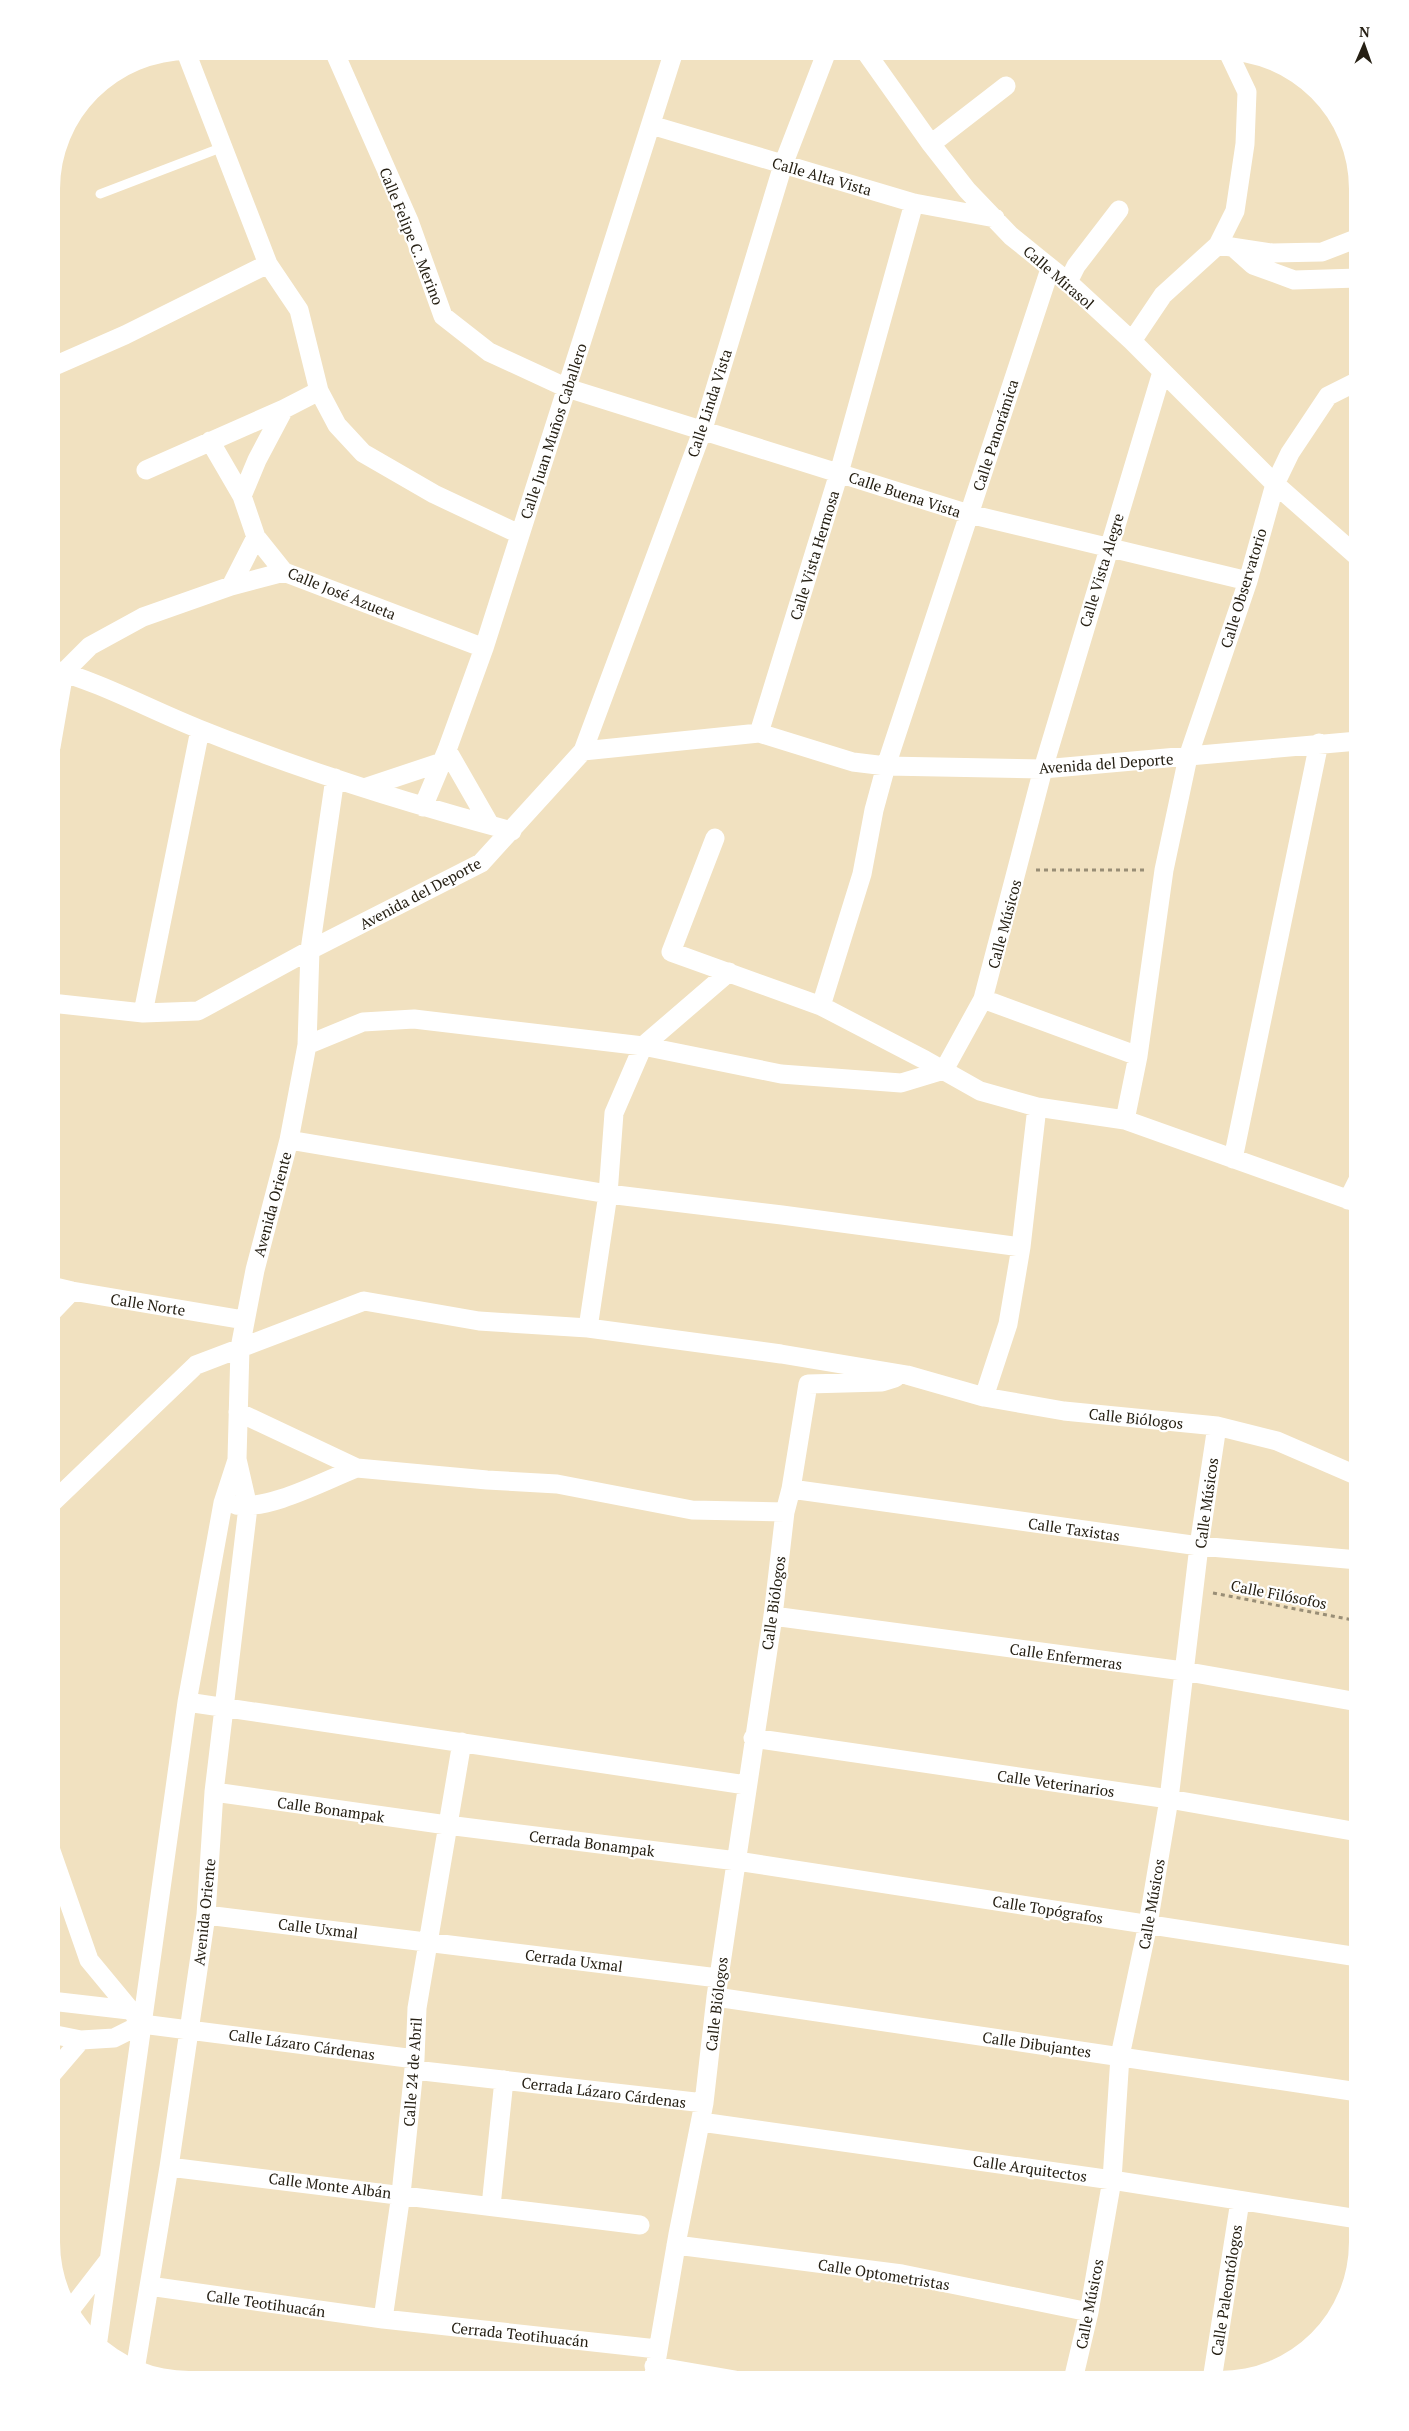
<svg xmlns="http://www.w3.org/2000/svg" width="1409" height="2431" font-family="'PT Serif',serif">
  <rect width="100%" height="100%" fill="#f1e1c0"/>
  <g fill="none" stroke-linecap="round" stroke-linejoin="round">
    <path stroke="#998e76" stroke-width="3" stroke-dasharray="4 4" stroke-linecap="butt" d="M 1036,870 L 1145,870
      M 1213,1593 L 1358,1621"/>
    <path stroke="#fff" stroke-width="9" d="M 100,194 L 223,147"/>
    <path stroke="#fff" stroke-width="19" d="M 334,51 L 409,221 L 443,316 L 489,352 L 567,388 L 969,514 L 1248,581
      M 865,51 L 931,144 L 967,190 L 1011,236 L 1068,282 L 1132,341 L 1275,484 L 1358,557
      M 186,52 L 268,264 L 299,310 L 319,391 L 337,425 L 363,453 L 434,494 L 519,534
      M 651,125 L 914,203 L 995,218
      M 931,144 L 1006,86
      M 1218,245 L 1272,253 L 1322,252 L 1358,238
      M 1234,248 L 1253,265 L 1294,280 L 1358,278
      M 1068,282 L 1076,266 L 1119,210
      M 1132,341 L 1163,295 L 1218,245 L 1235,211 L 1245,144 L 1247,92 L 1228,52
      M 52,367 L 125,335 L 268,264
      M 210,441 L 242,496 L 256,537 L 284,572 L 484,648
      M 146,470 L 284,409
      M 242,496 L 257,460 L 284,409 L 319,391
      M 231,586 L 256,537
      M 51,669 C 100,682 151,710 199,729 C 301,770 406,803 512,831
      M 759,733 L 839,473 L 914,203
      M 51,747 L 64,672 L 90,646 L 143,617 L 231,586 L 284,572
      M 447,750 L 490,825
      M 583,751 L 703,429 L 783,165 L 827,51
      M 364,788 L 442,762
      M 423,807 L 447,750 L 484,648 L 674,51
      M 715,838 L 671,952 L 821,1006 L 925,1060 L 980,1091 L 1037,1107 L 1125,1120 L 1358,1203
      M 983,999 L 1138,1056
      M 51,1003 L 143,1013 L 198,1011 L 310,950 L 481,863 L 583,751 L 759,733 L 853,762 L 886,766 L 1043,769 L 1358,741
      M 821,1006 L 862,874 L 874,810 L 886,766 L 1050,269
      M 143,1013 L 200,730
      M 307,1045 L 363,1022 L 414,1019 L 643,1046 L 781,1074 L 901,1083 L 944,1070 L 983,999 L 1043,769 L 1162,372
      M 1125,1120 L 1138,1056 L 1164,870 L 1188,757 L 1248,581 L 1275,484 L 1290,453 L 1328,396 L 1358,381
      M 289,1140 L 608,1194 L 782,1215 L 1021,1247
      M 1233,1159 L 1319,743
      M 1348,1200 L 1358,1180
      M 51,1286 L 72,1291 L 244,1320
      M 51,1313 L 72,1291
      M 588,1328 L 608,1194 L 614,1113 L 643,1046 L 729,972
      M 984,1397 L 1008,1324 L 1021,1247 L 1037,1107
      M 238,1412 L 357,1468 L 487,1480 L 557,1484 L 692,1510 L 785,1512
      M 791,1489 L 1199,1546 L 1358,1560
      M 51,1504 L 196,1365 L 364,1301 L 479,1321 L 588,1328 L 781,1354 L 907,1375 L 984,1397 L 1064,1411 L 1217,1426 L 1277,1441 L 1358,1476
      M 236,1505 C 271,1510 323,1481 357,1468
      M 773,1616 L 1183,1671 L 1358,1702
      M 187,1702 L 746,1785
      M 753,1738 L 1169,1799 L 1358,1832
      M 214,1792 L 447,1825 L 737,1861 L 1358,1957
      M 51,1851 L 89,1960 L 142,2024
      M 206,1915 L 718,1978
      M 716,1997 L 1358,2092
      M 51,2001 L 129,2010
      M 142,2024 L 415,2059
      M 51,2034 L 81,2040
      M 414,2070 L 704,2103
      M 51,2075 L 81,2040 L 114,2038 L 142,2024
      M 701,2122 L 1112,2180 L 1358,2219
      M 169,2167 L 640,2225
      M 491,2206 L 504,2080
      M 676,2245 L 902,2274 L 1089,2312
      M 149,2286 L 383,2319 L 657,2349
      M 71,2309 L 108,2261
      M 383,2319 L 401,2194 L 415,2059 L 417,2008 L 462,1742
      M 98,2340 L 187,1702 L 223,1503 L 237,1460
      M 136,2364 L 169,2167 L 206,1915 L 214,1792 L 248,1507 L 237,1459 L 240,1348 L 255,1270 L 289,1140 L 307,1045 L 310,950 L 335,778
      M 654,2366 L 735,2380
      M 653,2380 L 678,2234 L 704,2103 L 716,1997 L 773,1616 L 785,1512 L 791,1489 L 808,1384 L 882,1382 L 895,1378
      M 1073,2380 L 1089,2312 L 1112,2180 L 1120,2056 L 1148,1924 L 1169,1799 L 1199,1546 L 1217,1426
      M 1212,2380 L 1240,2201"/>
  </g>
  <g text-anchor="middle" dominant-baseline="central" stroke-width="4.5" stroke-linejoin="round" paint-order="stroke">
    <g font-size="15" fill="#262014" stroke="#fff">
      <text transform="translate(822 176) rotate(16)">Calle Alta Vista</text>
      <text transform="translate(412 236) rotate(68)">Calle Felipe C. Merino</text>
      <text transform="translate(1059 277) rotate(41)">Calle Mirasol</text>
      <text transform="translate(709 403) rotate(-72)">Calle Linda Vista</text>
      <text transform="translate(553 431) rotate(-72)">Calle Juan Muños Caballero</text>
      <text transform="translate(995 435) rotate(-72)">Calle Panorámica</text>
      <text transform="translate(905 494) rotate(18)">Calle Buena Vista</text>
      <text transform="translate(814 555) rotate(-73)">Calle Vista Hermosa</text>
      <text transform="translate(1101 570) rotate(-73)">Calle Vista Alegre</text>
      <text transform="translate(1243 588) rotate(-73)">Calle Observatorio</text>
      <text transform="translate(342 593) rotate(22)">Calle José Azueta</text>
      <text transform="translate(1106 763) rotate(-4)">Avenida del Deporte</text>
      <text transform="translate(420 893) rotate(-28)">Avenida del Deporte</text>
      <text transform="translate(1004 924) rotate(-75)">Calle Músicos</text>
      <text transform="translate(272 1204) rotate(-75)">Avenida Oriente</text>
      <text transform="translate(148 1304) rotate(9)">Calle Norte</text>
      <text transform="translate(1136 1418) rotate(6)">Calle Biólogos</text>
      <text transform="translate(1206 1503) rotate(-82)">Calle Músicos</text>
      <text transform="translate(1074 1529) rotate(8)">Calle Taxistas</text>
      <text transform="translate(1279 1594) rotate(11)">Calle Filósofos</text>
      <text transform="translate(773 1603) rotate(-82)">Calle Biólogos</text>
      <text transform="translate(1066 1656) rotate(8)">Calle Enfermeras</text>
      <text transform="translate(1056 1783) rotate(8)">Calle Veterinarios</text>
      <text transform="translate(331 1809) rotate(8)">Calle Bonampak</text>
      <text transform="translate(592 1843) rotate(7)">Cerrada Bonampak</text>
      <text transform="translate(1151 1904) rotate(-80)">Calle Músicos</text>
      <text transform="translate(1048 1909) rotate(9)">Calle Topógrafos</text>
      <text transform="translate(204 1912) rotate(-84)">Avenida Oriente</text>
      <text transform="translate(318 1928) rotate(7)">Calle Uxmal</text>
      <text transform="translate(574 1960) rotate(7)">Cerrada Uxmal</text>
      <text transform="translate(716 2004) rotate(-83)">Calle Biólogos</text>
      <text transform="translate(302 2044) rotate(8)">Calle Lázaro Cárdenas</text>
      <text transform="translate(1037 2044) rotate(8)">Calle Dibujantes</text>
      <text transform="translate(412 2072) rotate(-86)">Calle 24 de Abril</text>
      <text transform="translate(604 2092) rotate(7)">Cerrada Lázaro Cárdenas</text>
      <text transform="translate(1030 2168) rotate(8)">Calle Arquitectos</text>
      <text transform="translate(330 2185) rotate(7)">Calle Monte Albán</text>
      <text transform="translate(884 2274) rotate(9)">Calle Optometristas</text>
      <text transform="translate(1226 2290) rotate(-81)">Calle Paleontólogos</text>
      <text transform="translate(266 2303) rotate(8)">Calle Teotihuacán</text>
      <text transform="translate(1089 2304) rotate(-79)">Calle Músicos</text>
      <text transform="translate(520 2334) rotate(6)">Cerrada Teotihuacán</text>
    </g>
  </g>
  <path d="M0 0H1409V2431H0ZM189 60H1220A129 129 0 0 1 1349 189V2242A129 129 0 0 1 1220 2371H189A129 129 0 0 1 60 2242V189A129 129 0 0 1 189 60Z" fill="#fff" fill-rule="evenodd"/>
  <g transform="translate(1364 45) rotate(2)" stroke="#ffffff" stroke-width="4" paint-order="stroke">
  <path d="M0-4L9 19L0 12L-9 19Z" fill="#262014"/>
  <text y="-8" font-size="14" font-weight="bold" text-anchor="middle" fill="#262014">N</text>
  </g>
</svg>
